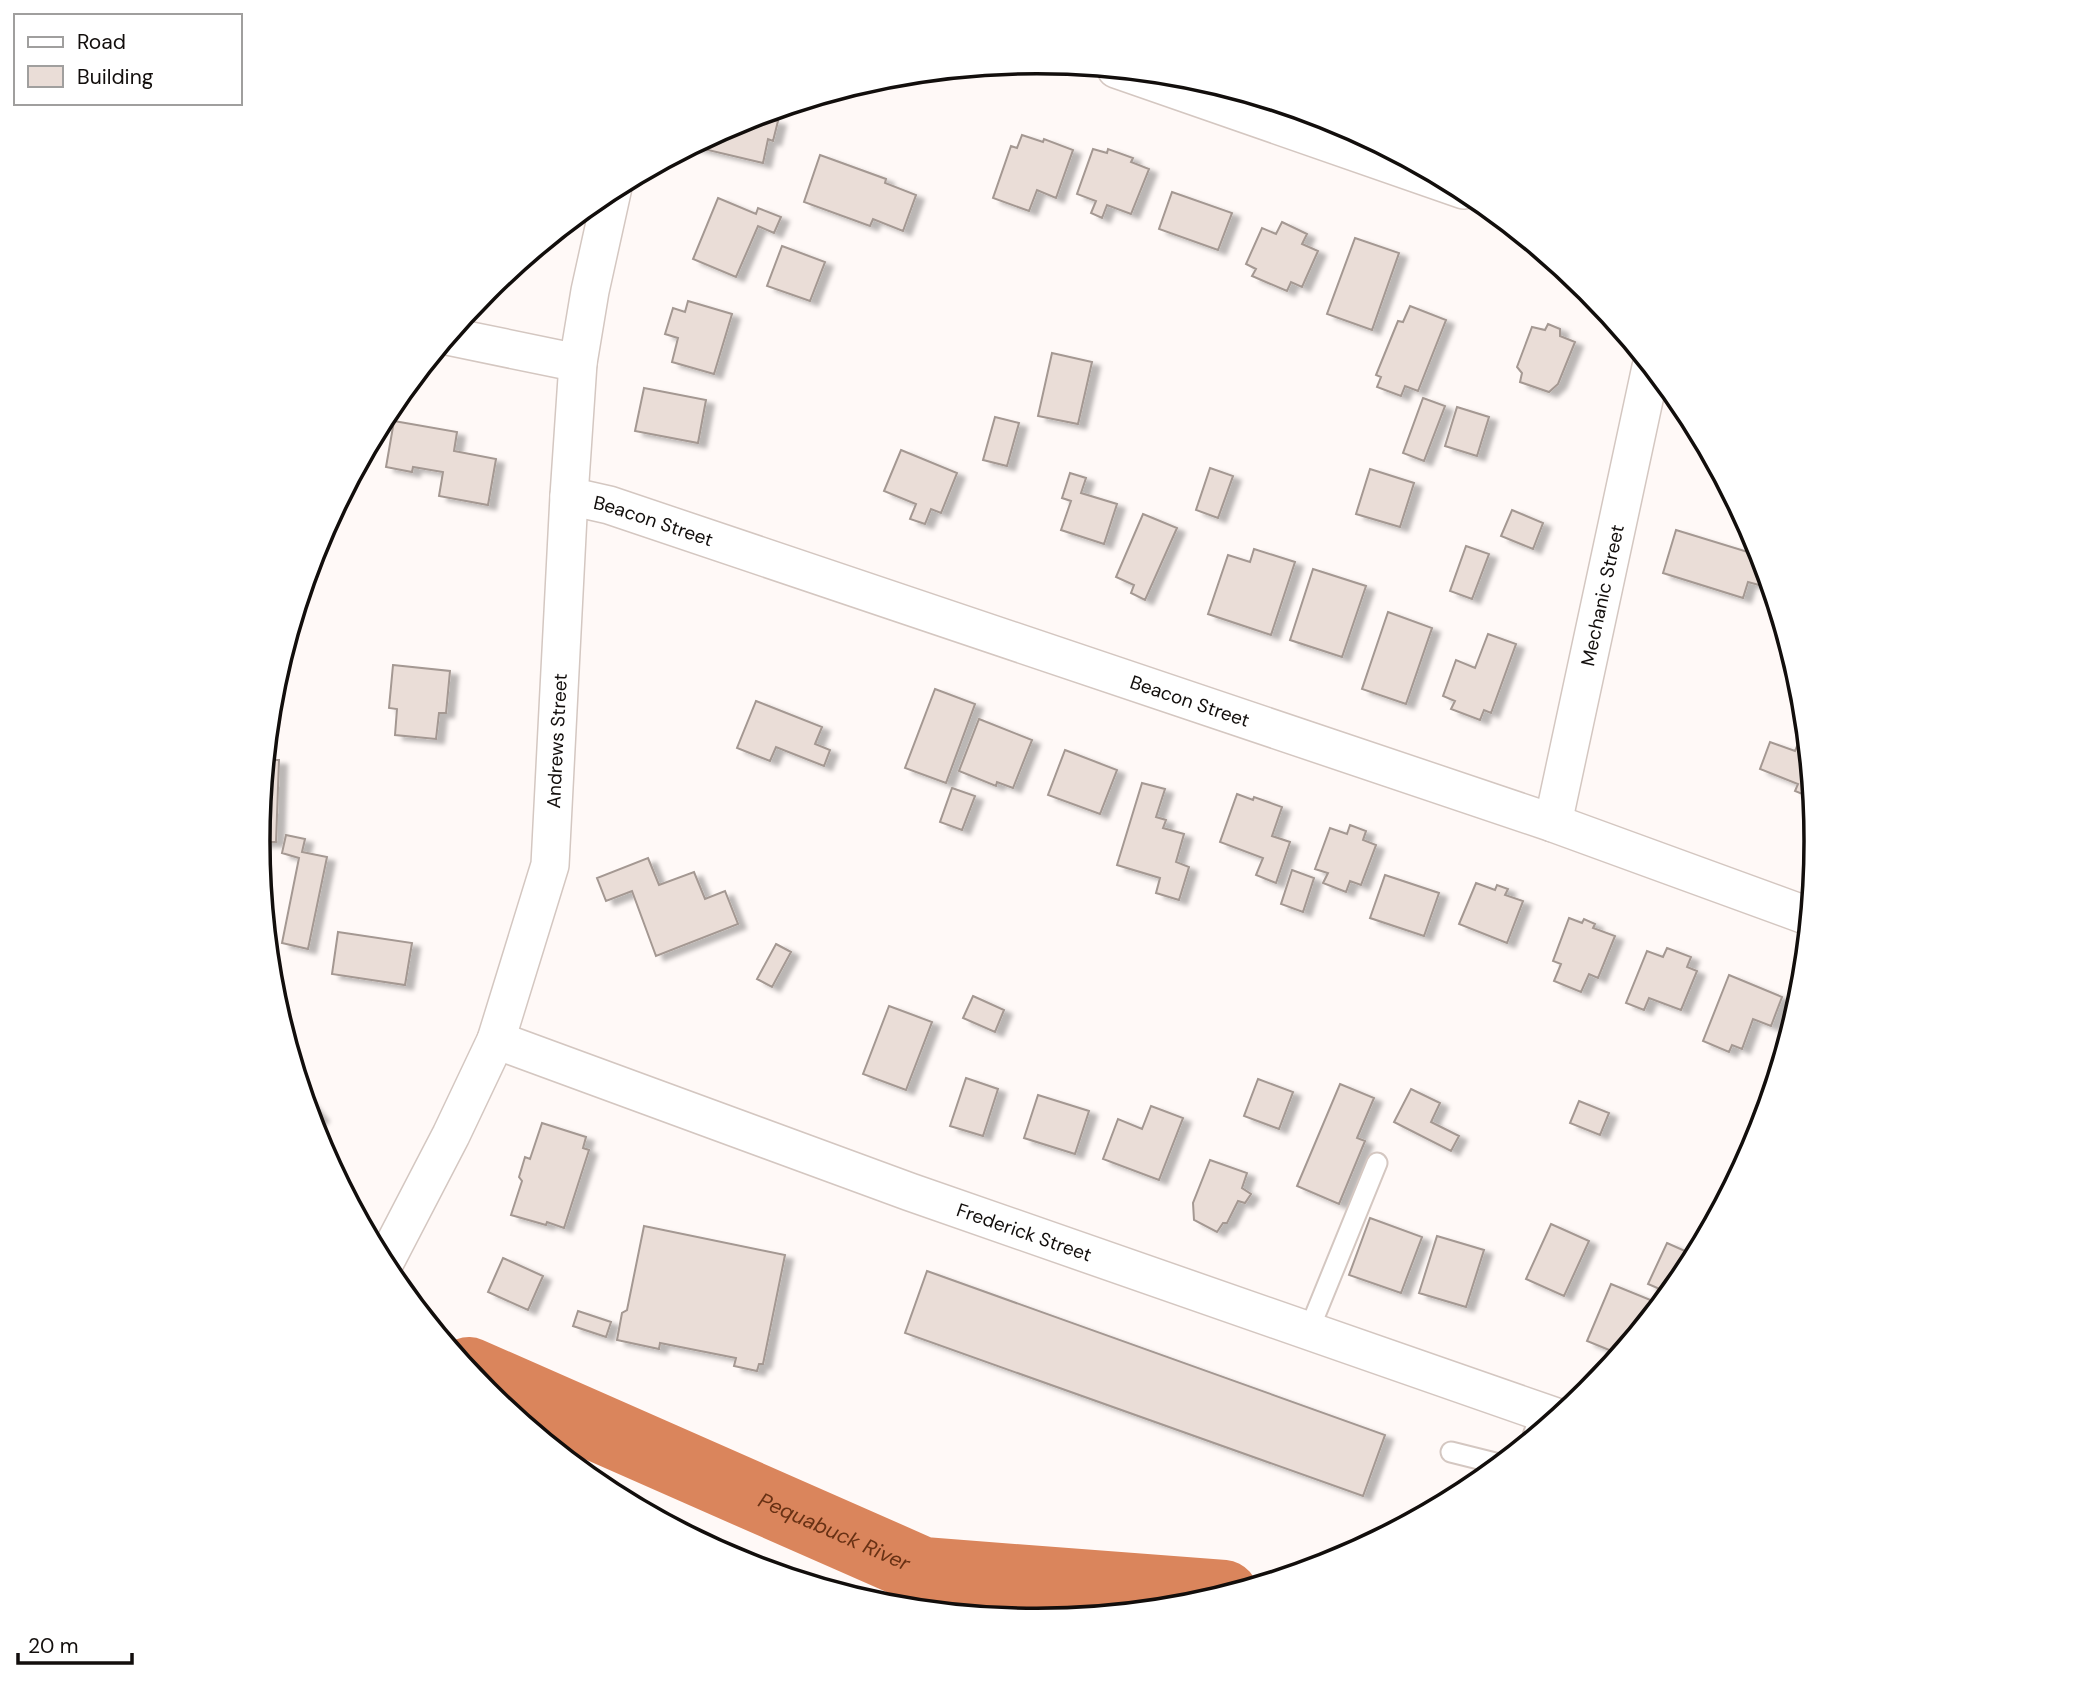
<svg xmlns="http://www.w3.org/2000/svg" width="2073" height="1681" font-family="'DM Sans',sans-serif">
  <defs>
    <filter id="shadow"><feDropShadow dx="8" dy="4.5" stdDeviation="2" flood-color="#0004"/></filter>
  </defs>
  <rect width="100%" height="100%" fill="#fff9f7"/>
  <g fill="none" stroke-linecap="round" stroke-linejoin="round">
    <path stroke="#da855c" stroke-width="68" id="s1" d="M 469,1371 L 923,1571 L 1224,1594"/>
  </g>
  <path fill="#eaddd7" stroke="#a49892" stroke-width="2" filter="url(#shadow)" d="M 754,116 L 778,121 L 773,141 L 768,139 L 763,163 L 691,146 L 739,120 Z
    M 1022,135 L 1043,142 L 1044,139 L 1073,150 L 1056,198 L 1037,190 L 1029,211 L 993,198 L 1011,146 L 1017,148 Z
    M 1093,149 L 1107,153 L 1108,149 L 1133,158 L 1131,162 L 1149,169 L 1131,214 L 1107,205 L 1102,218 L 1091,213 L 1096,201 L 1077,194 Z
    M 820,155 L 886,179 L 885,183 L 916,195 L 903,231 L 873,219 L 870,226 L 804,202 Z
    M 1172,192 L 1232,213 L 1218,250 L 1159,229 Z
    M 718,198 L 756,214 L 758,208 L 781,217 L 774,233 L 758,226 L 736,277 L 693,259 Z
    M 1282,222 L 1307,234 L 1302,244 L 1318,251 L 1302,287 L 1291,282 L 1287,291 L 1252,276 L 1256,269 L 1246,264 L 1262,228 L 1276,234 Z
    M 1355,238 L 1399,253 L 1372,330 L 1327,314 Z
    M 782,246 L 825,262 L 810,301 L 767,286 Z
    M 688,301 L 732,314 L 714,374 L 672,362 L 678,338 L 665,334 L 673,308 L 685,312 Z
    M 1410,306 L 1446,320 L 1418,391 L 1405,386 L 1401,396 L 1377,387 L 1381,377 L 1376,375 L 1398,321 L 1403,322 Z
    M 1548,324 L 1560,329 L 1560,336 L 1575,342 L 1558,384 L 1549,392 L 1520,382 L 1522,373 L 1517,367 L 1532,327 L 1545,330 Z
    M 1052,353 L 1092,362 L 1078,424 L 1038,416 Z
    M 644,388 L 706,400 L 698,443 L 635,431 Z
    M 1423,398 L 1445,406 L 1424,461 L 1403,453 Z
    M 1457,407 L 1489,417 L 1477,456 L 1445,446 Z
    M 995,417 L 1019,423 L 1007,466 L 983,460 Z
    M 394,421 L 457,432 L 454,451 L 496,459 L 488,505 L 439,496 L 443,472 L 413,467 L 412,472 L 386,467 Z
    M 901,450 L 957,473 L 941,513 L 931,509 L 925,524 L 910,519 L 916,504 L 884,491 Z
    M 1210,468 L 1233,476 L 1218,518 L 1196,510 Z
    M 1370,469 L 1414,483 L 1400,527 L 1356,514 Z
    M 1070,473 L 1086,478 L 1081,493 L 1117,504 L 1104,544 L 1061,530 L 1071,501 L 1062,498 Z
    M 1512,510 L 1543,523 L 1533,549 L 1501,536 Z
    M 1143,514 L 1177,528 L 1145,600 L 1131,593 L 1134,585 L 1116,577 Z
    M 1676,530 L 1761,556 L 1770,588 L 1748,582 L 1743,598 L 1663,573 Z
    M 1466,546 L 1489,554 L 1472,599 L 1450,591 Z
    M 1254,549 L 1295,562 L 1271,635 L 1208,614 L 1228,555 L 1250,562 Z
    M 1313,569 L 1366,586 L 1342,657 L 1290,640 Z
    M 1388,612 L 1432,628 L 1406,704 L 1362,689 Z
    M 1488,634 L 1516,644 L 1491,713 L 1484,710 L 1480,720 L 1451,709 L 1455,701 L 1443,696 L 1456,660 L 1475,668 Z
    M 393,665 L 450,671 L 446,713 L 439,713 L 436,739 L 395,735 L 397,709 L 389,708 Z
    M 935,689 L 975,704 L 946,783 L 905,768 Z
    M 756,701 L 822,727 L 815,744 L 830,750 L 824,766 L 776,747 L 770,761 L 737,748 Z
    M 979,719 L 1032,740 L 1013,788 L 997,782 L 996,786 L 959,771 Z
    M 1805,726 L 1812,798 L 1795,791 L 1798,784 L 1760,769 L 1770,742 L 1795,751 Z
    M 1065,750 L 1117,770 L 1100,814 L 1048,795 Z
    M 265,760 L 279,760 L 276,842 L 257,842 Z
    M 1142,783 L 1165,789 L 1156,817 L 1166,820 L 1163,828 L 1184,834 L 1176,862 L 1189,867 L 1179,900 L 1156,893 L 1160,878 L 1117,865 Z
    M 952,788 L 975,796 L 962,830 L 940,822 Z
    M 1237,794 L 1253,800 L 1254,797 L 1282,807 L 1272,836 L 1290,842 L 1276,883 L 1256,875 L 1263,858 L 1220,842 Z
    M 1350,825 L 1366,831 L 1363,840 L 1376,845 L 1361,885 L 1350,881 L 1346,892 L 1323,883 L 1328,873 L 1315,869 L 1330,828 L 1347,834 Z
    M 286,835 L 305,839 L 302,852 L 327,857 L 308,949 L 282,943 L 299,858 L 282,853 Z
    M 648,858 L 659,885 L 694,872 L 705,899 L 725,891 L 738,924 L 656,956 L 632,891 L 606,901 L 597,878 Z
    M 1292,870 L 1314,878 L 1303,912 L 1281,904 Z
    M 1385,875 L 1439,893 L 1424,936 L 1370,918 Z
    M 1476,883 L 1495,890 L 1497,885 L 1508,889 L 1505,895 L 1523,901 L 1507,943 L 1459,924 Z
    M 1569,918 L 1582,923 L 1584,919 L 1595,924 L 1593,928 L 1615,936 L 1598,978 L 1589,974 L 1581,992 L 1554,981 L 1561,964 L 1553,961 Z
    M 338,932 L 412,943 L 405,985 L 332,974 Z
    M 776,944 L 791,952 L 772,987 L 757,979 Z
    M 1667,948 L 1691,957 L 1687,967 L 1697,971 L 1681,1010 L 1649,998 L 1644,1010 L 1626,1003 L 1647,951 L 1663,957 Z
    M 1729,975 L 1782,997 L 1771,1026 L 1753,1019 L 1742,1049 L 1732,1045 L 1729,1052 L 1703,1041 Z
    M 973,996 L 1004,1010 L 995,1032 L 963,1018 Z
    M 889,1006 L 932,1022 L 906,1090 L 863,1074 Z
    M 966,1078 L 998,1089 L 983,1136 L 950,1126 Z
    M 1258,1079 L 1293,1092 L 1279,1129 L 1244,1116 Z
    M 1340,1084 L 1374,1098 L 1357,1138 L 1365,1141 L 1339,1204 L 1297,1186 Z
    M 1411,1089 L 1440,1103 L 1431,1122 L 1459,1136 L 1451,1151 L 1394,1122 Z
    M 1038,1095 L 1089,1111 L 1075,1154 L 1024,1138 Z
    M 305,1097 L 321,1117 L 312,1125 L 304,1098 Z
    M 1579,1101 L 1609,1113 L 1600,1135 L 1570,1123 Z
    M 1151,1106 L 1183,1118 L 1159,1180 L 1103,1159 L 1118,1119 L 1142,1129 Z
    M 542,1123 L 586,1137 L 583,1148 L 589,1150 L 564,1228 L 547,1222 L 546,1225 L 511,1215 L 522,1181 L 519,1177 L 525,1157 L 530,1159 Z
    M 1210,1160 L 1247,1173 L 1242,1188 L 1251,1194 L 1245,1203 L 1238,1201 L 1227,1223 L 1223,1223 L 1217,1232 L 1194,1220 L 1193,1203 Z
    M 1370,1218 L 1422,1237 L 1401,1293 L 1349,1275 Z
    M 1551,1224 L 1589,1241 L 1564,1296 L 1526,1279 Z
    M 644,1226 L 785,1255 L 763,1364 L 759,1364 L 757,1371 L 734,1366 L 736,1358 L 660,1343 L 659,1349 L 617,1340 L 622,1313 L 627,1310 Z
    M 1437,1236 L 1484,1250 L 1466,1307 L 1419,1293 Z
    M 1667,1243 L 1694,1255 L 1684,1274 L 1669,1293 L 1648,1284 Z
    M 503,1258 L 543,1276 L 528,1310 L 488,1292 Z
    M 927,1271 L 1385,1435 L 1363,1496 L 905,1333 Z
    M 1611,1284 L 1653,1301 L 1643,1324 L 1619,1354 L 1587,1341 Z
    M 578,1311 L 611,1322 L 606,1337 L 573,1326 Z"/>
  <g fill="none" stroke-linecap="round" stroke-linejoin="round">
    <defs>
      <path id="lane" d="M 1309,1330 L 1377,1163
        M 1533,1436 L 1541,1412
        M 1451,1452 L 1499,1464"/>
      <g id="street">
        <path d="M 1116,69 L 1464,190"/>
        <path d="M 447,336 L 578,363"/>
        <path id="s2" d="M 569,496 L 609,505 L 1553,823 L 1808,916"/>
        <path id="s3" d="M 1553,823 L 1651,367"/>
        <path id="s4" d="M 496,1040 L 910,1192 L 1556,1417"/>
        <path id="s5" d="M 384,1264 L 451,1135 L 496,1040 L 550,865 L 569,496 L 578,363 L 590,291 L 613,187"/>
      </g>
    </defs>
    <use href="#lane" stroke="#d4c7c1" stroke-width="23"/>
    <use href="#street" stroke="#d4c7c1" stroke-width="40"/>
    <use href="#lane" stroke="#fff" stroke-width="19"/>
    <use href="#street" stroke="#fff" stroke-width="37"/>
  </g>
  <g text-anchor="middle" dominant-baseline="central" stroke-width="6" stroke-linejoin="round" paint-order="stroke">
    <g font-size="19" fill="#120e0c" stroke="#fff">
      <text stroke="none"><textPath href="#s2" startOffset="88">Beacon Street</textPath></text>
      <text stroke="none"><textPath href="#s3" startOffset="233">Mechanic Street</textPath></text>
      <text stroke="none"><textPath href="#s2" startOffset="654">Beacon Street</textPath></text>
      <text stroke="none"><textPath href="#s5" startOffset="558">Andrews Street</textPath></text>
      <text stroke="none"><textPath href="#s4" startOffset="562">Frederick Street</textPath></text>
    </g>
    <g font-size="21" font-style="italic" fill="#683114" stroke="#fff">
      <text stroke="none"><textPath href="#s1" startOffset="399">Pequabuck River</textPath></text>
    </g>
  </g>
  <path d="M0 0H2073V1681H0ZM270 841a767 767 0 1 1 1534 0a767 767 0 1 1-1534 0Z" fill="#fff" fill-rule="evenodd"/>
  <path fill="none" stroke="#120e0c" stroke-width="3.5" d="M270 841a767 767 0 1 1 1534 0a767 767 0 1 1-1534 0Z"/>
  <rect x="14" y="14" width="228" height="91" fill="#ffffff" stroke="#a09f9e" stroke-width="2"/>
  <rect x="28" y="37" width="35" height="10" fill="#ffffff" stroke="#a09f9e" stroke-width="2"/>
  <text x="77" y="49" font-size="21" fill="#120e0c">Road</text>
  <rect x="28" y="66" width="35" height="21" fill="#eaddd7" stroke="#a09f9e" stroke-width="2"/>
  <text x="77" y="84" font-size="21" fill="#120e0c">Building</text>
  <path d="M18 1653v10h114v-10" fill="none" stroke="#120e0c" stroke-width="3.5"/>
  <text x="28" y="1653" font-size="21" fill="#120e0c" stroke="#ffffff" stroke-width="5" paint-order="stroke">20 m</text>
</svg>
